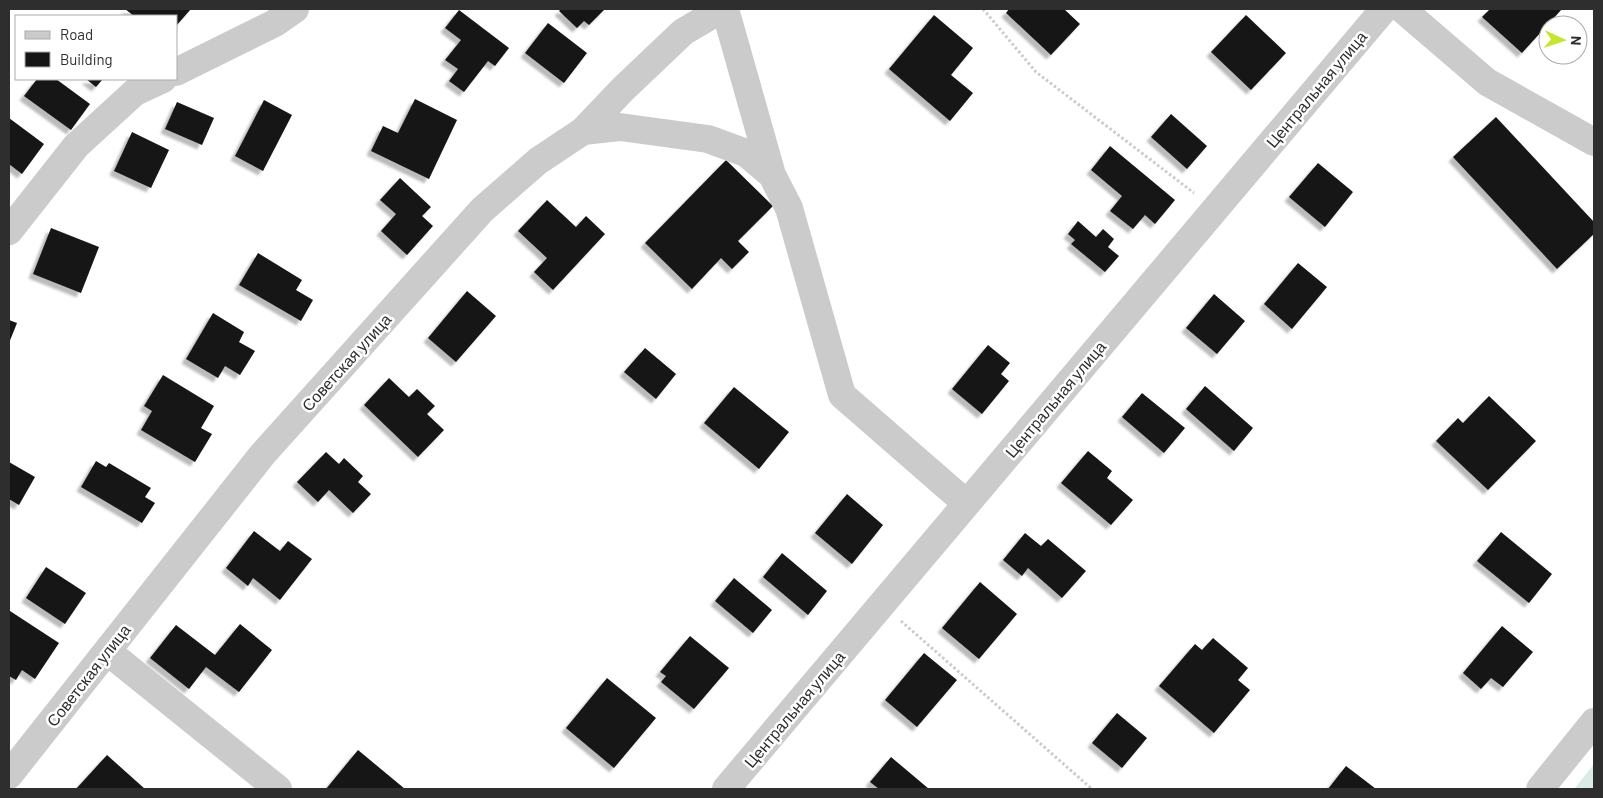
<svg xmlns="http://www.w3.org/2000/svg" width="1603" height="798" font-family="Barlow,sans-serif">
  <defs>
    <filter id="shadow"><feDropShadow dx="-4.5" dy="4.5" stdDeviation="1" flood-color="#0004"/></filter>
  </defs>
  <rect width="100%" height="100%" fill="#fff"/>
  <path fill="#dbece7" d="M 1594,764 L 1594,789 L 1574,789 Z"/>
  <path fill="#151515" filter="url(#shadow)" d="M 125,9 L 191,9 L 176,26 L 176,16 L 134,16 Z
    M 561,9 L 605,9 L 589,25 L 584,21 L 577,28 L 559,11 Z
    M 1009,9 L 1064,9 L 1080,24 L 1051,55 L 1006,13 Z
    M 1490,9 L 1562,9 L 1522,53 L 1482,17 Z
    M 459,10 L 509,48 L 495,66 L 488,61 L 464,92 L 449,81 L 458,69 L 445,60 L 461,40 L 445,28 Z
    M 934,15 L 973,48 L 951,75 L 973,93 L 950,121 L 889,69 Z
    M 1246,15 L 1286,53 L 1251,90 L 1211,52 Z
    M 548,23 L 587,53 L 564,83 L 525,53 Z
    M 37,79 L 56,79 L 90,104 L 71,130 L 24,96 Z
    M 86,79 L 103,79 L 96,87 Z
    M 415,99 L 457,120 L 429,179 L 371,151 L 383,126 L 398,133 Z
    M 264,100 L 292,115 L 263,171 L 235,156 Z
    M 177,102 L 214,118 L 202,145 L 165,129 Z
    M 1171,114 L 1207,146 L 1187,169 L 1151,137 Z
    M 1496,117 L 1594,222 L 1594,234 L 1557,269 L 1453,157 Z
    M 9,118 L 44,144 L 22,174 L 9,164 Z
    M 132,132 L 169,150 L 151,188 L 114,171 Z
    M 1110,146 L 1175,200 L 1155,224 L 1145,215 L 1133,229 L 1110,211 L 1122,196 L 1091,170 Z
    M 726,160 L 773,206 L 738,241 L 749,252 L 732,269 L 721,258 L 692,289 L 645,243 Z
    M 1318,163 L 1353,192 L 1325,227 L 1289,197 Z
    M 400,178 L 431,207 L 422,216 L 433,226 L 407,255 L 381,231 L 396,214 L 380,200 Z
    M 547,200 L 576,227 L 586,216 L 605,234 L 553,290 L 534,272 L 547,258 L 518,231 Z
    M 1078,221 L 1096,237 L 1103,229 L 1114,239 L 1108,247 L 1119,256 L 1105,272 L 1071,244 L 1075,240 L 1068,234 Z
    M 51,228 L 99,247 L 81,293 L 33,274 Z
    M 258,253 L 302,280 L 296,290 L 313,300 L 301,321 L 239,285 Z
    M 1298,263 L 1327,287 L 1292,329 L 1264,304 Z
    M 467,291 L 496,316 L 456,362 L 428,338 Z
    M 1214,294 L 1245,321 L 1217,354 L 1186,328 Z
    M 213,313 L 244,332 L 239,342 L 255,351 L 240,375 L 225,366 L 218,378 L 186,359 Z
    M 9,320 L 17,323 L 9,343 Z
    M 988,345 L 1010,363 L 1001,374 L 1009,381 L 982,414 L 952,389 Z
    M 645,348 L 676,374 L 656,399 L 624,372 Z
    M 163,375 L 214,406 L 201,428 L 212,434 L 195,462 L 141,430 L 152,411 L 144,406 Z
    M 389,378 L 409,397 L 417,389 L 435,406 L 427,414 L 444,430 L 418,457 L 364,405 Z
    M 1205,386 L 1253,428 L 1234,451 L 1186,409 Z
    M 734,387 L 789,432 L 759,469 L 704,423 Z
    M 1142,393 L 1185,428 L 1164,453 L 1122,417 Z
    M 1489,396 L 1536,441 L 1488,490 L 1436,441 L 1458,418 L 1463,423 Z
    M 1088,451 L 1112,471 L 1107,478 L 1133,500 L 1111,525 L 1061,483 Z
    M 326,452 L 339,464 L 344,458 L 363,476 L 358,482 L 371,494 L 353,513 L 329,490 L 318,502 L 297,482 Z
    M 96,461 L 106,467 L 109,463 L 151,488 L 145,497 L 155,503 L 142,523 L 81,487 Z
    M 9,462 L 35,477 L 19,505 L 9,499 Z
    M 847,494 L 883,525 L 852,564 L 815,533 Z
    M 254,531 L 280,551 L 288,541 L 312,559 L 280,600 L 253,578 L 248,586 L 226,568 Z
    M 1501,532 L 1552,574 L 1529,603 L 1477,561 Z
    M 1025,533 L 1041,546 L 1048,539 L 1086,571 L 1062,598 L 1028,568 L 1022,576 L 1003,560 Z
    M 782,553 L 827,591 L 808,615 L 763,577 Z
    M 46,567 L 86,593 L 65,624 L 26,598 Z
    M 734,578 L 772,610 L 753,633 L 715,601 Z
    M 980,582 L 1017,614 L 979,659 L 942,628 Z
    M 10,611 L 59,643 L 35,679 L 22,670 L 16,680 L 9,676 Z
    M 240,624 L 272,650 L 239,692 L 206,667 L 189,689 L 150,658 L 176,625 L 215,655 Z
    M 1502,626 L 1533,652 L 1503,687 L 1491,678 L 1481,689 L 1463,673 Z
    M 690,636 L 729,668 L 694,709 L 661,682 L 666,676 L 660,672 Z
    M 1213,638 L 1248,668 L 1238,680 L 1250,690 L 1214,733 L 1159,686 L 1195,644 L 1202,650 Z
    M 924,653 L 957,680 L 917,727 L 885,700 Z
    M 607,678 L 656,718 L 614,768 L 566,728 Z
    M 1117,713 L 1147,738 L 1122,768 L 1092,743 Z
    M 358,750 L 405,789 L 326,789 Z
    M 107,755 L 145,789 L 76,789 Z
    M 891,757 L 929,789 L 879,789 L 870,782 Z
    M 1346,766 L 1376,789 L 1328,789 Z"/>
  <g fill="none" stroke-linecap="round" stroke-linejoin="round">
    <path stroke="#cbcbcb" stroke-width="3" stroke-dasharray="2.5 2.5" stroke-linecap="butt" d="M 983,9 L 1036,72 L 1194,193
      M 901,621 L 1092,789"/>
    <path stroke="#cbcbcb" stroke-width="28" d="M 725,9 L 772,175 L 789,208 L 842,395 L 966,503
      M 1402,9 L 1487,82 L 1594,142
      M 176,72 L 275,23 L 295,9
      M 583,131 L 623,89 L 683,32 L 722,9
      M 9,231 L 76,146 L 135,92 L 163,79
      M 107,651 L 278,789
      M 9,775 L 262,455 L 482,210 L 538,161 L 583,131 L 620,127 L 708,139 L 746,153 L 772,175
      M 726,789 L 1384,9
      M 1540,789 L 1594,722"/>
  </g>
  <g text-anchor="middle" dominant-baseline="central" stroke-width="5" stroke-linejoin="round" paint-order="stroke">
    <g font-size="16" fill="#2e2e2e" stroke="#fff">
      <text transform="translate(1316 89) rotate(-50)">Центральная улица</text>
      <text transform="translate(346 362) rotate(-48)">Советская улица</text>
      <text transform="translate(1055 399) rotate(-50)">Центральная улица</text>
      <text transform="translate(88 675) rotate(-52)">Советская улица</text>
      <text transform="translate(794 709) rotate(-50)">Центральная улица</text>
    </g>
  </g>
  <rect width="1603" height="798" fill="none" stroke="#2e2e2e" stroke-width="20"/>
  <rect x="15" y="15" width="162" height="65" fill="#ffffff" stroke="#ababab"/>
  <rect x="25" y="31" width="25" height="8" fill="#cbcbcb" stroke="#ababab"/>
  <text x="60" y="40" font-size="15" fill="#2e2e2e">Road</text>
  <rect x="25" y="52" width="25" height="15" fill="#151515" stroke="#ababab"/>
  <text x="60" y="65" font-size="15" fill="#2e2e2e">Building</text>
  <g transform="translate(1563 40) rotate(93)"><circle r="24" fill="#ffffff" stroke="#ababab"/>
  <path d="M0-4L9 19L0 12L-9 19Z" fill="#c4e72e"/>
  <text y="-8" font-size="14" font-weight="bold" text-anchor="middle" fill="#2e2e2e">N</text>
  </g>
</svg>
